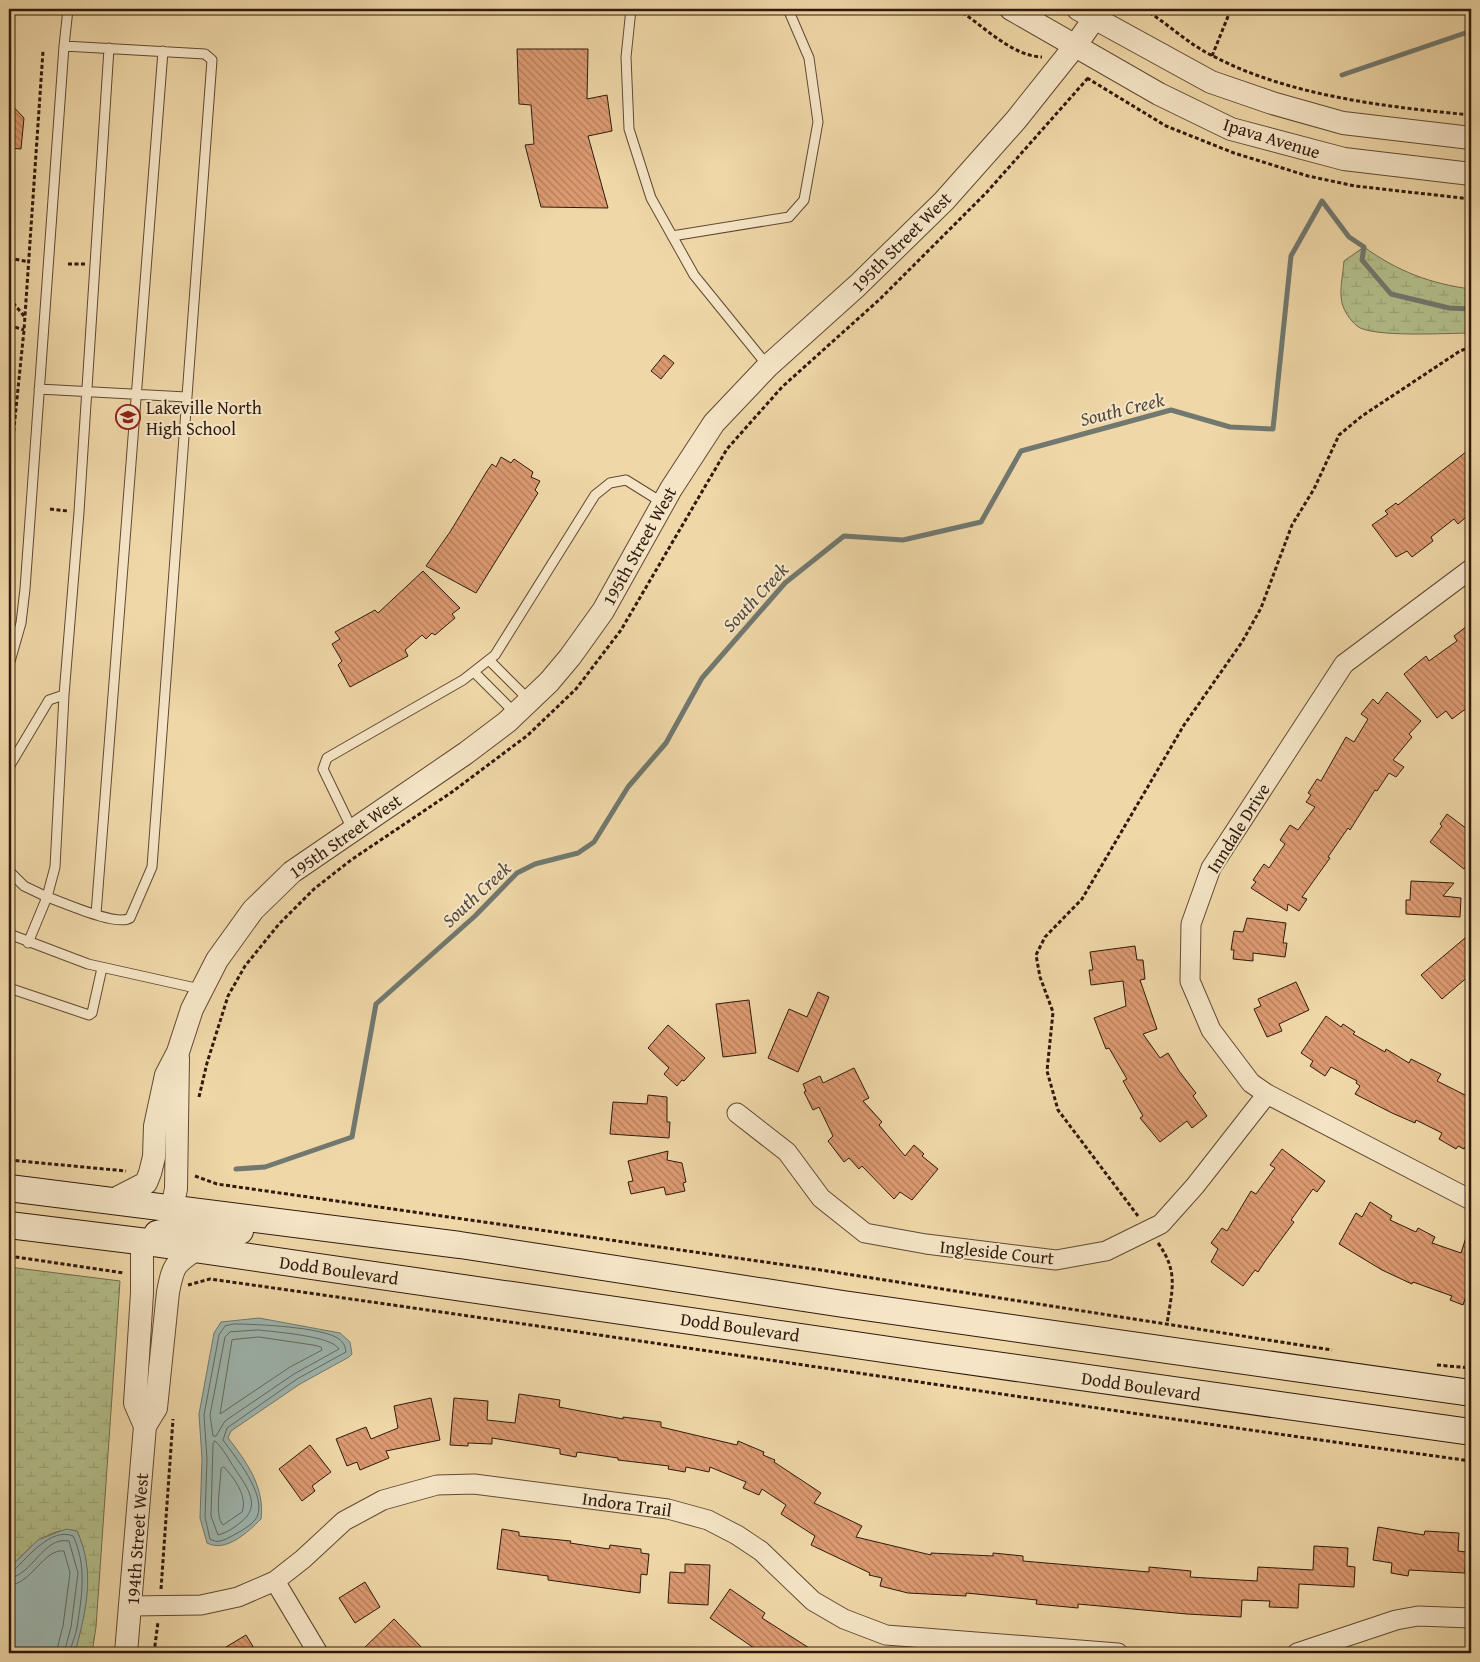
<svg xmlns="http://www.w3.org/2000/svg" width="1480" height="1662" font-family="'Gentium Book Plus',serif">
  <defs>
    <pattern id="wetland-marsh" width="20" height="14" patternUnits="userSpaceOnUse" patternTransform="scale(1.25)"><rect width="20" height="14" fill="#b3bf8c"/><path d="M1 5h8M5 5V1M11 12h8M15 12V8" fill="none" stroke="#9aa478"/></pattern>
    <pattern id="building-back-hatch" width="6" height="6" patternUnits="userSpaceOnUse" patternTransform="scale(1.25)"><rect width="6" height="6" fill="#dc9a71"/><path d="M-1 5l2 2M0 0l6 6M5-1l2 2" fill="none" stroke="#b37d5b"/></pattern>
  </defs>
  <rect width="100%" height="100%" fill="#efd7a7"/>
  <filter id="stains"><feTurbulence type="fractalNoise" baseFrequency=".004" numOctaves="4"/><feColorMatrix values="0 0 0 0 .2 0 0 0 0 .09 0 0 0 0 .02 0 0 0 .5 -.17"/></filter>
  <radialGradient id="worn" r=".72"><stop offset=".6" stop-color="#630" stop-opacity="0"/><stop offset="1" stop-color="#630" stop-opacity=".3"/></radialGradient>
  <path fill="url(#wetland-marsh)" stroke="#726c4c" d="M 1364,247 C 1397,271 1431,284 1471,289 L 1471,333 C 1449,333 1372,338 1357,326 C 1350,320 1344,311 1342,303 C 1339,290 1343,275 1344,261 Z
    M 9,1267 L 120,1281 L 96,1627 L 92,1653 L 75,1653 C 85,1611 96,1573 77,1531 C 48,1525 28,1550 9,1568 Z"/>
  <path fill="#9db7b1" stroke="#71786f" d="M 259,1318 L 340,1333 L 350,1342 L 352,1354 L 349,1357 L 300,1384 L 231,1431 L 228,1438 C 247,1462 265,1488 261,1519 C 248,1532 226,1553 207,1543 L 200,1518 L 202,1459 L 199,1414 L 214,1333 L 221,1322 Z
    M 66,1529 L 77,1531 C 96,1573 86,1610 75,1653 L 17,1653 L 9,1644 L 9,1568 L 38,1540 Z"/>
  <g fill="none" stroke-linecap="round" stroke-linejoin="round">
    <path stroke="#66685f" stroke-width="1" d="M 234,1324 C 255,1324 323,1327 339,1339 C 344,1343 345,1346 346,1352 L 297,1379 L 227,1428 L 223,1440 C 235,1457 267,1494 257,1517 C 253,1525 239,1532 232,1536 C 224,1540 218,1544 210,1539 L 205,1517 L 207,1459 L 204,1415 L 219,1335 L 225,1326 Z
      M 259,1330 C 275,1332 332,1336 339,1349 L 294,1374 L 225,1421 L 216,1436 L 213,1436 L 210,1415 L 225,1337 L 230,1332 Z
      M 259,1337 L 313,1345 L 321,1347 L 322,1350 L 290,1367 L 220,1414 L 232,1340 Z
      M 215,1441 C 223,1448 229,1460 235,1469 C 247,1487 262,1506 241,1522 C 234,1528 226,1533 218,1535 L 211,1516 L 213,1444 Z
      M 224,1467 C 234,1478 248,1496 242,1512 L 223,1525 C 214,1516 221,1482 221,1469 Z
      M 9,1572 L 14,1570 C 28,1557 51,1527 73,1536 C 87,1565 82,1596 77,1627 C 76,1636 71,1644 70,1653
      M 9,1578 C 32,1576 43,1536 69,1541 L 78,1573 L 71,1627 L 64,1653
      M 9,1585 C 31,1585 44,1548 64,1551 L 70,1573 L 63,1626 L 56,1653"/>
    <path stroke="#71786f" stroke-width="5" d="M 1342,75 L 1471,31
      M 236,1169 L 265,1167 L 352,1137 L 376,1004 L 475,916 L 517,873 L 535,864 L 578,853 L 594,842 L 628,787 L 666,743 L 702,678 L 785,583 L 844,536 L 903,540 L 981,522 L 1021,451 L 1171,410 L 1230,427 L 1273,429 L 1291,256 L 1322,201 L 1349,237 L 1364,247 L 1362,260 L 1391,294 L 1449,308 L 1471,309"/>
  </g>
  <path fill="url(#building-back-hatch)" stroke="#301a0d" d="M 517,49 L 588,49 L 587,99 L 607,95 L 612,131 L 588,136 L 608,208 L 541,207 L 525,145 L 534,144 L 531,105 L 519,104 Z
    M 9,102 L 24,118 L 21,149 L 9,148 Z
    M 664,355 L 674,363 L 661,379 L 651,371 Z
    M 1471,448 L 1471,513 L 1458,524 L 1454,519 L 1431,537 L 1433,541 L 1412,557 L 1407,551 L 1396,557 L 1372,525 L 1388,514 L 1385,511 L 1396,503 L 1398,505 Z
    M 501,457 L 511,463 L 514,459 L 533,472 L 531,477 L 540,481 L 535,490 L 538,493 L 476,593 L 426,566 L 450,532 L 487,471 L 492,464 L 496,467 Z
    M 423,571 L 460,608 L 452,614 L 455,618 L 435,635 L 432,633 L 426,639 L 422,635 L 405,650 L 408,656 L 350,687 L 338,665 L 342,661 L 332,644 L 340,639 L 335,632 L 375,610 L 378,613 Z
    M 1471,623 L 1471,705 L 1452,719 L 1446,711 L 1437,718 L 1404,674 L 1426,656 L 1429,661 L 1457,641 L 1454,636 Z
    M 1387,692 L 1421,721 L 1409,734 L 1412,737 L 1393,760 L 1404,767 L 1396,777 L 1389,773 L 1377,791 L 1375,790 L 1350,830 L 1348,828 L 1328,857 L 1330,858 L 1302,897 L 1307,899 L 1299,911 L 1288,904 L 1287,911 L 1251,888 L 1256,882 L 1253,880 L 1264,864 L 1269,868 L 1285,844 L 1280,840 L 1290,825 L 1298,830 L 1315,807 L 1306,802 L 1311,795 L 1308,793 L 1317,779 L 1321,781 L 1346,737 L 1354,742 L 1368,719 L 1361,714 L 1373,699 L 1378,704 Z
    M 1447,814 L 1471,832 L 1471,860 L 1464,869 L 1430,842 L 1442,826 L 1440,824 Z
    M 1411,881 L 1454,883 L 1443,896 L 1461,898 L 1460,917 L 1406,914 L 1406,900 L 1410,900 Z
    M 1247,918 L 1286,923 L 1283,943 L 1287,943 L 1285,957 L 1253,953 L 1253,961 L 1233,959 L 1234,950 L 1231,950 L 1234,931 L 1243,932 Z
    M 1471,933 L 1471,974 L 1442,999 L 1421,975 Z
    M 1135,946 L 1137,960 L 1143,960 L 1145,979 L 1140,980 L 1157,1029 L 1143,1034 L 1160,1058 L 1168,1053 L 1179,1071 L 1196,1093 L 1193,1096 L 1207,1116 L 1192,1128 L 1187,1121 L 1160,1142 L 1140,1118 L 1143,1116 L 1123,1081 L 1127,1079 L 1109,1048 L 1106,1049 L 1094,1018 L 1126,1006 L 1123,981 L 1091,985 L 1089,970 L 1093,970 L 1090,952 Z
    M 1296,982 L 1309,1010 L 1279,1024 L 1282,1031 L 1267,1037 L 1254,1009 L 1261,1006 L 1258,999 Z
    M 818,992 L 829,997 L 798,1072 L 768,1058 L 789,1009 L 807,1017 Z
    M 749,1000 L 756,1053 L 723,1057 L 716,1004 Z
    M 1326,1016 L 1341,1027 L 1343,1024 L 1355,1032 L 1353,1034 L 1385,1052 L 1386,1049 L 1409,1063 L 1411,1059 L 1441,1074 L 1437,1081 L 1471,1098 L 1471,1119 L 1466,1129 L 1471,1132 L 1471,1136 L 1464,1149 L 1458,1146 L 1456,1149 L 1439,1139 L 1442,1133 L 1416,1120 L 1415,1123 L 1392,1113 L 1355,1094 L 1360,1086 L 1356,1083 L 1357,1081 L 1331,1067 L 1325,1076 L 1310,1066 L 1313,1061 L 1301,1053 Z
    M 668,1025 L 705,1058 L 684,1081 L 682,1080 L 677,1086 L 664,1074 L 669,1068 L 648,1048 Z
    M 854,1068 L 869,1098 L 863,1101 L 882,1122 L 879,1125 L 905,1156 L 914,1145 L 924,1154 L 922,1156 L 938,1169 L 912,1200 L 900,1192 L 894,1199 L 862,1166 L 859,1169 L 849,1158 L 844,1162 L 828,1141 L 833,1136 L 819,1107 L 813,1110 L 804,1092 L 806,1091 L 803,1084 L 820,1076 L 823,1083 Z
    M 648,1095 L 667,1097 L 667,1122 L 670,1122 L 669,1138 L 610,1134 L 613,1102 L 647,1104 Z
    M 1282,1149 L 1325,1181 L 1317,1192 L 1313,1189 L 1291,1220 L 1294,1222 L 1266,1260 L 1258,1272 L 1255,1270 L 1243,1286 L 1211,1262 L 1218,1249 L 1211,1243 L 1222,1228 L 1227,1231 L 1251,1191 L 1256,1194 L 1275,1168 L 1270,1165 Z
    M 668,1151 L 667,1160 L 682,1163 L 686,1182 L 683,1183 L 685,1191 L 666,1195 L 664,1187 L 631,1194 L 628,1182 L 633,1181 L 628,1161 Z
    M 1370,1202 L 1392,1216 L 1390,1220 L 1416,1232 L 1418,1228 L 1435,1237 L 1432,1243 L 1461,1253 L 1469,1228 L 1471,1229 L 1471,1282 L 1463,1305 L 1450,1300 L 1452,1296 L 1413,1282 L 1412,1284 L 1382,1270 L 1339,1244 L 1356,1213 L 1362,1217 Z
    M 519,1394 L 560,1400 L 559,1407 L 623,1419 L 623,1417 L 661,1422 L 661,1427 L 737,1445 L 738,1441 L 764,1452 L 763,1455 L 775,1460 L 774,1462 L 821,1493 L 814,1503 L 862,1526 L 856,1537 L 931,1555 L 931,1553 L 993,1556 L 993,1553 L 1023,1556 L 1023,1561 L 1149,1572 L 1149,1567 L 1191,1571 L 1190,1577 L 1257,1581 L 1258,1567 L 1313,1570 L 1314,1546 L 1348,1548 L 1347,1566 L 1355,1567 L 1354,1587 L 1299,1584 L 1298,1608 L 1269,1607 L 1270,1601 L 1242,1600 L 1241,1617 L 1187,1614 L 1078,1604 L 1078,1608 L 1036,1604 L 1037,1600 L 966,1593 L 966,1596 L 908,1593 L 880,1586 L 882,1578 L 869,1575 L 870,1573 L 811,1545 L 815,1536 L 781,1514 L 786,1505 L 762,1489 L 759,1495 L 743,1488 L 746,1482 L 710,1467 L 709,1472 L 686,1467 L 685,1472 L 668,1469 L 669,1466 L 618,1460 L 618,1458 L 577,1452 L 576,1457 L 560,1454 L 560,1449 L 492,1438 L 492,1444 L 468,1443 L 468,1446 L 450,1445 L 454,1398 L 488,1401 L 487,1420 L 515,1423 Z
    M 431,1398 L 440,1440 L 386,1451 L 389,1458 L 360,1470 L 357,1462 L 347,1466 L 336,1439 L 366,1427 L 371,1439 L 398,1428 L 394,1406 Z
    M 310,1445 L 331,1472 L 312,1486 L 315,1491 L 302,1501 L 279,1469 Z
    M 1378,1527 L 1424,1535 L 1425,1531 L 1459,1533 L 1458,1551 L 1466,1552 L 1465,1573 L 1409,1570 L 1408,1576 L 1391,1573 L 1392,1563 L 1373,1560 Z
    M 502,1529 L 519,1532 L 519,1536 L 571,1541 L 570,1543 L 609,1549 L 610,1545 L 641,1549 L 641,1553 L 649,1554 L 647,1575 L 641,1574 L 640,1593 L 548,1580 L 548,1576 L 497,1569 Z
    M 685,1564 L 710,1565 L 708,1605 L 668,1603 L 670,1572 L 685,1573 Z
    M 365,1582 L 380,1607 L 355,1623 L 339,1598 Z
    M 730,1589 L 765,1613 L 762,1618 L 817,1653 L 751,1653 L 754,1648 L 710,1618 Z
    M 394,1619 L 427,1653 L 359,1653 Z
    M 246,1635 L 257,1653 L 216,1653 Z"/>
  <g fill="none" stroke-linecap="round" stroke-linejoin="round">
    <defs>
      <path id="service" d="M 48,9 L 68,9
        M 631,9 L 626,57 L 629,129 L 651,198 L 694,275 L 767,365
        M 672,236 L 789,217 L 804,200 L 818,122 L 809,58 L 788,9
        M 39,389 L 186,397
        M 489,660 L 529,700
        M 9,665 L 21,623 L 25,589 L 64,46 L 68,9
        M 474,672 L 516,714
        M 9,767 L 49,700 L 64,695 L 79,512 L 109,48
        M 352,829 L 323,769 L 327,758 L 463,680 L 495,655 L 595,495 L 610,483 L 626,480 L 663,503
        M 9,871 L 24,886 L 47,897 L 55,867 L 64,695
        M 96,914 L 163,51
        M 9,934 L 88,964 L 200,989
        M 28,943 L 47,897 C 63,902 116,927 130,918 L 152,867 L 212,60 L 205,54 L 64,46
        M 9,988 L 89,1015 L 92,1013 L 102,968"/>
      <path id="minor" d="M 1471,569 L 1344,664 L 1211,868 L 1191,924 L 1190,981 L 1211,1030 L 1251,1083 L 1267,1094 L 1471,1200
        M 737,1113 L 787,1152 L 821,1198 L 865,1233 L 926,1244 L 1056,1260 L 1106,1251 L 1161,1224 L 1195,1186 L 1267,1094
        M 275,1581 L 318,1653
        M 132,1606 L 201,1605 L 238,1597 L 275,1581 L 303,1559 L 344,1521 L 383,1500 L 437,1485 L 474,1484 L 668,1509 L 708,1520 L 737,1535 L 761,1551 L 813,1601 L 844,1619 L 886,1635 L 1118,1653
        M 1297,1653 L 1396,1620 L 1418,1616 L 1471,1618"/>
      <path id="tertiary" d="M 1011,9 L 1159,94 L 1231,129 L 1344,159 L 1471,174
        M 1078,9 L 1211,82 L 1272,103 L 1343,123 L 1471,138
        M 113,1200 L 146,1183 L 150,1173 L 154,1157 L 155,1126 L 166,1075 L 178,1052 L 192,1009 L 217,960 L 253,910 L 292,872 L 466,753 L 507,722 L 549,682 L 570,657 L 603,611 L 671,489 L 714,423 L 768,366 L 858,285 L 944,201 L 1016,120 L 1075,46 L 1101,9
        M 172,1207 L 176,1189 L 178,1058
        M 145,1426 L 135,1403 L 142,1293 L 142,1252 L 147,1242
        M 126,1653 L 145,1426 L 156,1408 L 168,1292 C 173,1267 174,1263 197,1249"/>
      <path id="secondary" d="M 9,1188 L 460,1245 L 843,1304 L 1471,1393
        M 9,1225 L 147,1242 L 931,1356 L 1471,1432
        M 157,1234 C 183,1226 214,1228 240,1231"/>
    </defs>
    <use href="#service" stroke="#604934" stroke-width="11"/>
    <use href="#minor" stroke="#604934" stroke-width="21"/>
    <use href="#tertiary" stroke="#604934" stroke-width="24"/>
    <use href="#secondary" stroke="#301a0d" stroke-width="28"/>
    <path stroke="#301a0d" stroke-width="3" stroke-dasharray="4 2.5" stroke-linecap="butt" d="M 957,9 C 983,25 1011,56 1042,57
      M 1144,9 C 1167,23 1188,44 1213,56 C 1289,96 1387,107 1471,115
      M 1212,56 L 1231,9
      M 1087,78 L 1166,126 L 1234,153 L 1308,176 L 1355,186 L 1471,199
      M 9,258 L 29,262
      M 68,264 L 85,264
      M 9,298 L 24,316
      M 9,325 L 24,330
      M 9,477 L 24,330 L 43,51
      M 50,509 L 68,511
      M 199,1097 L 207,1063 L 228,996 L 245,966 L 279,924 L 314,889 L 351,860 L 452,792 L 528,735 L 576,689 L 621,630 L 727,449 L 782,387 L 880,299 L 987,192 L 1088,78
      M 9,1160 L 126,1171
      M 195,1176 L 217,1184 L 821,1270 L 1332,1350
      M 1138,1216 L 1058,1110 L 1047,1071 L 1053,1012 L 1040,977 L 1036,955 L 1045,937 L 1082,899 L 1184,725 L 1242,642 L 1261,608 L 1292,525 L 1314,489 L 1339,435 L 1362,416 L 1460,351 L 1471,347
      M 1158,1243 C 1179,1272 1172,1290 1167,1324
      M 9,1256 L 124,1273
      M 188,1285 L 210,1279 C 630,1338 1050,1403 1471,1461
      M 1437,1365 L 1471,1368
      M 161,1589 L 173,1419
      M 154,1653 L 158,1622"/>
    <use href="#service" stroke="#f5e5c6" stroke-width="9"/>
    <use href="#minor" stroke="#f5e5c6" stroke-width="19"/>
    <use href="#tertiary" stroke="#f5e5c6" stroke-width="22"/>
    <use href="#secondary" stroke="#f5e5c6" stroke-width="26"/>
  </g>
  <defs>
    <symbol id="school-ring" viewBox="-11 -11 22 22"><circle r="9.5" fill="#f5e5c6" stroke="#8f2418" stroke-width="1.5"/><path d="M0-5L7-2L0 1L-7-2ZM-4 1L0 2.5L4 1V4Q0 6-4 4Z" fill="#8f2418"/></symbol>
  </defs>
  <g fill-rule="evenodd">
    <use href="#school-ring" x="114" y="403" width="28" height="28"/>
  </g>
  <g text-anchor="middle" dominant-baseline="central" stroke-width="4" stroke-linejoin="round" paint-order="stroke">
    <g font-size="18" fill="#301a0d" stroke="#f5e5c6">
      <text transform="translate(1272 138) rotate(17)">Ipava Avenue</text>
      <text transform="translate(901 242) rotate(-45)">195th Street West</text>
      <text transform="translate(639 546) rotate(-61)">195th Street West</text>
      <text transform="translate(1238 828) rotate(-58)">Inndale Drive</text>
      <text transform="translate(345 836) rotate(-35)">195th Street West</text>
      <text transform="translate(997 1252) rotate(6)">Ingleside Court</text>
      <text transform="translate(339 1270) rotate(8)">Dodd Boulevard</text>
      <text transform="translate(740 1327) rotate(8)">Dodd Boulevard</text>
      <text transform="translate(1141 1386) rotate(8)">Dodd Boulevard</text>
      <text transform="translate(627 1504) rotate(8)">Indora Trail</text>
      <text transform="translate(137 1539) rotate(-86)">194th Street West</text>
    </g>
    <g font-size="18" fill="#301a0d" stroke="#f5e5c6" text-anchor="start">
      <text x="146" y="407">Lakeville North<tspan x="146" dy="21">High School</tspan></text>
    </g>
    <g font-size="19" font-style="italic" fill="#51493e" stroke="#f5e5c6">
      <text transform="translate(1122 409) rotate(-14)">South Creek</text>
      <text transform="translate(755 597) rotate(-47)">South Creek</text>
      <text transform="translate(476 894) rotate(-43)">South Creek</text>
    </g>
  </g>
  <rect width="1480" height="1662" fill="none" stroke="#efd7a7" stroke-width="30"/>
  <rect x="10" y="10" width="1460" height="1642" fill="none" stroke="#301a0d" stroke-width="2.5"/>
  <rect x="15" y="15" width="1450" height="1632" fill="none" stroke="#301a0d"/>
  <rect width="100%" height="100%" filter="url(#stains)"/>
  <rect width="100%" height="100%" fill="url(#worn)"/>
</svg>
